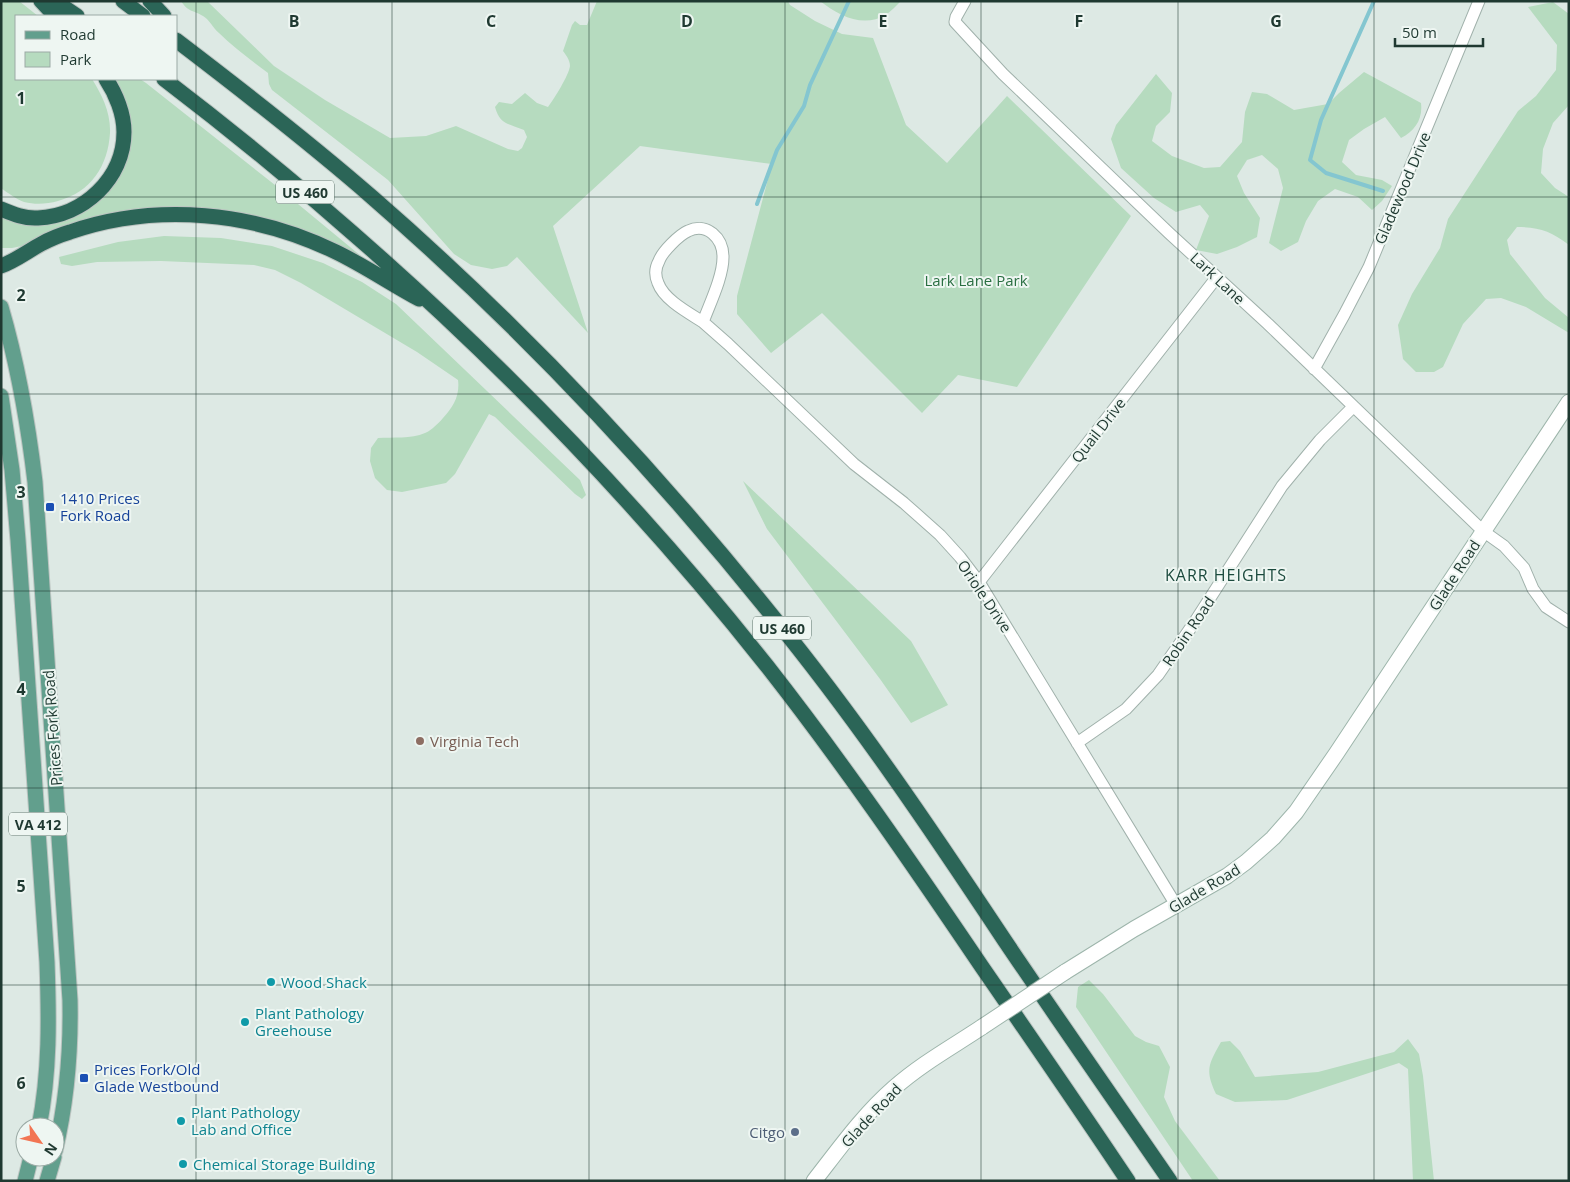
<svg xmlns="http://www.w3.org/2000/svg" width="1570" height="1182" font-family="'Open Sans',sans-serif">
  <rect width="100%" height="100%" fill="#dde9e4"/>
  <path fill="#b6dbbf" d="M 1,1 L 19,1 L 38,16 L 16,16 L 16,79 L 92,79 C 102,95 111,113 110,133 C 108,166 91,192 58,201 C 47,204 36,205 24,202 C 16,199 8,193 1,188 Z
    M 181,1 L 207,1 L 274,66 L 325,100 L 390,138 L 426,136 L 456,126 L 508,149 L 518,151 L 522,148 L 527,137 L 524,130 C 508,123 500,125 495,107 L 499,102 L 512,104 L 525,93 L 537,103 L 548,107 C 554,99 569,75 570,66 C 570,60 566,55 563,51 L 572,25 L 575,21 L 580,25 L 587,25 L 597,1 L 788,1 L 790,5 L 815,21 L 842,34 L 873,38 L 906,125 L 947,163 L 1007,96 L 1131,216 L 1017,387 L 958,375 L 922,413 L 822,313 L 771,353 L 737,314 L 737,296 L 772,164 L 640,146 L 553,226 L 588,333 L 517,257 L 507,266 L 492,269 L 471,265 L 454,254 L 388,180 L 272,90 L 269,84 L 268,73 C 251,60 234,48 219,33 C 213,28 209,19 203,16 C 193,10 188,12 181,1 Z
    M 820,1 L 901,1 C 896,6 891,11 886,15 C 863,28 839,16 820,1 Z
    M 1553,2 L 1569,14 L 1569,105 L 1553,123 L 1543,149 L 1541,173 L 1555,188 L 1569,197 L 1569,245 C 1551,231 1539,227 1517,227 L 1507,240 L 1510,254 L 1545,298 L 1569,318 L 1569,333 L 1526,307 L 1501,298 L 1486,299 L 1463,324 L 1443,367 L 1434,372 L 1416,372 L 1403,359 L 1398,325 L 1412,294 L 1440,248 L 1448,219 L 1518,111 L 1536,96 L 1556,70 L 1557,45 L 1528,7 Z
    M 1364,72 L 1421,103 C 1423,119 1415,131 1401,138 L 1385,117 L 1364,129 L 1349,140 L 1342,162 L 1356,175 L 1382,180 L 1392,186 L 1382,201 L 1372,210 L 1358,197 L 1335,189 L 1318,201 L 1306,221 L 1298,242 L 1281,251 L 1269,243 L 1283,188 L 1278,169 L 1262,155 L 1247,160 L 1237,176 L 1244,193 L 1260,218 L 1257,237 L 1237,247 L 1217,254 L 1196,250 L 1209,216 L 1200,205 L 1176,212 L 1154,198 L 1121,168 L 1111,139 L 1116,125 L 1156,74 L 1172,93 L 1170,112 L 1156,126 L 1152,141 L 1172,156 L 1204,168 L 1220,167 L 1242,142 L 1245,112 L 1252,92 L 1267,94 L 1294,110 L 1328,104 L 1339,93 Z
    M 113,79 L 140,79 L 146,83 L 275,185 L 373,266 L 339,247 L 160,208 L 125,211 L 99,218 L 68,227 L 22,246 L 12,248 L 1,248 L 1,216 L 35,224 L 122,171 Z
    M 164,236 L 221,238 L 272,246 L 323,263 L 362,282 L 396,304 L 580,480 L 586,495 L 582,499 L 575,494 L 495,417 L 489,414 L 455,474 L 446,483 L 402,492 L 387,490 L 375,478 L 370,461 L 371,448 L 378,438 C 393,437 411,439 425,433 C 434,430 450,411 454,403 C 458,396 459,387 458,380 L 417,352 L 301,283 L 275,270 L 254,265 L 161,261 L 97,262 L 72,266 L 61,264 L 59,257 L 118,242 Z
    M 743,481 L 911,641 L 948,705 L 911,723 L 880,679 L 767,529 Z
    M 1089,980 L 1103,994 L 1135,1036 L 1146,1042 L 1159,1046 L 1170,1067 L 1164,1097 L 1175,1121 L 1220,1181 L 1193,1181 L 1076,1007 L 1078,987 Z
    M 1408,1039 L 1419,1054 L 1423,1076 L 1434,1181 L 1413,1181 L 1408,1069 L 1399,1063 L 1287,1100 L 1235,1102 L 1216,1094 C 1205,1070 1208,1065 1221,1042 L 1230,1041 L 1240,1051 L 1255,1077 L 1318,1072 L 1394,1052 Z"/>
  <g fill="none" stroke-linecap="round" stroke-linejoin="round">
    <path stroke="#84c6d0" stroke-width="4" d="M 1374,1 L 1321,120 L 1310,160 L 1326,173 L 1383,191
      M 757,204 L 777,150 L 804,106 L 810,85 L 849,1"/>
    <defs>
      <path id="street" d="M 965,1 L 956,17 L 955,22 L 1003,74 L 1169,233 L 1268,324 L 1483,531 L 1504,546 L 1524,568 L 1533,589 L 1546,607 L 1569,622
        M 703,322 C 689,313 664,300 658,283 C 655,276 655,268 659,261 C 662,252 679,235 688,231 C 707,222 723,238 723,257 C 723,277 710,303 703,322 L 728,344 L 854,464 L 904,503 L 940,535 L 960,557 L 979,582 L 1176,905
        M 1314,369 L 1344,315 L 1369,267 L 1479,1
        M 979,582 L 1217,277
        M 1077,743 L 1126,709 L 1158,675 L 1194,623 L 1282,486 L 1320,440 L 1353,407"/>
      <path id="secondary" d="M 1065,972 L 1134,929 L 1227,876 L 1246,862 L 1273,838 L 1296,812 L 1336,754 L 1569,402
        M 814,1181 C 839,1149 863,1115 894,1088 C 921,1064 952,1047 982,1027"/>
      <path id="primary" d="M 1,307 C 18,365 28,423 35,482 L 70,1000 C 71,1051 67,1101 55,1151
        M 1,396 L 12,470 L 18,540 L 47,962 C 49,1017 50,1072 39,1127
        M 25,1181 L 31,1157
        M 47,1181 L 54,1157"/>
      <path id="highway" d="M 41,1 L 55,16
        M 55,1 L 77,16
        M 123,1 L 143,16
        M 150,1 L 164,16
        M 176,40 C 243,91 310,143 373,198 C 519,325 653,467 774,618 C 858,721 932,831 1005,941 C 1059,1021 1115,1101 1170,1181
        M 164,79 C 388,250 592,445 767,666 C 843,763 913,865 982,967 C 1031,1038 1080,1109 1128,1181
        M 1,209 C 13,214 25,219 38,218 C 83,216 124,179 124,132 C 124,114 116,94 106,79
        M 1,266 C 15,261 28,251 41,244 C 50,239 60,235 70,232 C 157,202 254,212 336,252 C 365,266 391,284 419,299"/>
    </defs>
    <use href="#street" stroke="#a0b1ab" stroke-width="13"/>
    <use href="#secondary" stroke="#9db5ab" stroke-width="17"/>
    <use href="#primary" stroke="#bcc4c1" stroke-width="17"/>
    <use href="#highway" stroke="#bcc4c1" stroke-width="17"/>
    <use href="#street" stroke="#fff" stroke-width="11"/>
    <use href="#secondary" stroke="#fff" stroke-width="15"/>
    <use href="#primary" stroke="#629f8d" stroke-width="15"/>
    <use href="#highway" stroke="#2b6557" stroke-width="15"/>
    <defs>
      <path id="secondary-bridge" d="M 982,1027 L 1065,972"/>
    </defs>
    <use href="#secondary-bridge" stroke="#9db5ab" stroke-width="17" stroke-linecap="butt"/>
    <use href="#secondary-bridge" stroke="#fff" stroke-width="15"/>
  </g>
  <path fill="none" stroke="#1f3931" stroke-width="1" stroke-opacity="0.55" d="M 196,1 L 196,1181M 392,1 L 392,1181M 589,1 L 589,1181M 785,1 L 785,1181M 981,1 L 981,1181M 1178,1 L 1178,1181M 1374,1 L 1374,1181M 1,197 L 1569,197M 1,394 L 1569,394M 1,591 L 1569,591M 1,788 L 1569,788M 1,985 L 1569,985"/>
  <g fill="#1a4fb4" stroke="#eef6f2" stroke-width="2">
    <rect x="45" y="502" width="10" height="10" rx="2.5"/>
    <rect x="79" y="1073" width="10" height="10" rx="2.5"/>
  </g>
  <circle fill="#8d6e63" stroke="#eef6f2" stroke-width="2" cx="420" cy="741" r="5"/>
  <g fill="#0f9aa8" stroke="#eef6f2" stroke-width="2">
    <circle cx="271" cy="982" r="5"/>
    <circle cx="245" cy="1022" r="5"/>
    <circle cx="181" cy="1121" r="5"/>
    <circle cx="183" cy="1164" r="5"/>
  </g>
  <circle fill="#5c6f8a" stroke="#eef6f2" stroke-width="2" cx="795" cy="1132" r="5"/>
  <g text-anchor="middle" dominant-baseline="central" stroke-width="4" stroke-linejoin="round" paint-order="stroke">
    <g fill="#eef6f2" stroke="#5d726b" stroke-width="1">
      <rect x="276" y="180.5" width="58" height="23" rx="4"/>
      <rect x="753" y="616.5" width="58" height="23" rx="4"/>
      <rect x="9" y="812.5" width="58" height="23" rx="4"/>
    </g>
    <g font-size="14" font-weight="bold" fill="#1f3931">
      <text x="305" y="192">US 460</text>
      <text x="782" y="628">US 460</text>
      <text x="38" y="824">VA 412</text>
    </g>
    <g font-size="15" fill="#1f3931" stroke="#eef6f2">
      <text transform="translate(1402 188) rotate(-67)">Gladewood Drive</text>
      <text transform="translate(1218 278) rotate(43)">Lark Lane</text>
      <text transform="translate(1098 430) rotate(-52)">Quail Drive</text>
      <text transform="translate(1454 575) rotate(-57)">Glade Road</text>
      <text transform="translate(985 596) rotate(56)">Oriole Drive</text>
      <text transform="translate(1188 631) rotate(-56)">Robin Road</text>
      <text transform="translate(52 728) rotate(-94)">Prices Fork Road</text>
      <text transform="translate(1204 888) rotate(-31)">Glade Road</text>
      <text transform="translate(871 1115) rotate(-47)">Glade Road</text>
    </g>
    <g font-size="15" fill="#2a6f42" stroke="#eef6f2">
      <text x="976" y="280">Lark Lane Park</text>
    </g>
    <g font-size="15" fill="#164399" stroke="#eef6f2" text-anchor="start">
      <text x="60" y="498">1410 Prices<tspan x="60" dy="17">Fork Road</tspan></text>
      <text x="94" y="1069">Prices Fork/Old<tspan x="94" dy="17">Glade Westbound</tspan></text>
    </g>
    <g font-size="15" fill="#785e54" stroke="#eef6f2" text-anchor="start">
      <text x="430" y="741">Virginia Tech</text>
    </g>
    <g font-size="15" fill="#0d838f" stroke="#eef6f2" text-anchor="start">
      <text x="281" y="982">Wood Shack</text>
      <text x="255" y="1013">Plant Pathology<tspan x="255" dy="17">Greehouse</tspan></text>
      <text x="191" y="1112">Plant Pathology<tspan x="191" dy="17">Lab and Office</tspan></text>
      <text x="193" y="1164">Chemical Storage Building</text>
    </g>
    <g font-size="15" fill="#4e5e75" stroke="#eef6f2" text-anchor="end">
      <text x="785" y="1132">Citgo</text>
    </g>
    <g font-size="16" letter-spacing="1" fill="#1b4a3d" stroke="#eef6f2">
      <text x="1226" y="575">KARR HEIGHTS</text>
    </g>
  </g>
  <g font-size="16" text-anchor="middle" font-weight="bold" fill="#1f3931" stroke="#eef6f2" stroke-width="4" stroke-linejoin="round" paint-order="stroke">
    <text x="294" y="27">B</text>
    <text x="491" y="27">C</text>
    <text x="687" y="27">D</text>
    <text x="883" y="27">E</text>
    <text x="1079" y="27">F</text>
    <text x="1276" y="27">G</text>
    <text x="21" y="104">1</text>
    <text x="21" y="301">2</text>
    <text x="21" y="498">3</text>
    <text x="21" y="695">4</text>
    <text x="21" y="892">5</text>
    <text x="21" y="1089">6</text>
  </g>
  <rect width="1570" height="1182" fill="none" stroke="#1f3931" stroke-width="5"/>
  <rect x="15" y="15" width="162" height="65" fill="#eef6f2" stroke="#9baaa5"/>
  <rect x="25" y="31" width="25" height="8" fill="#629f8d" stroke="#9baaa5"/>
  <text x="60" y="40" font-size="15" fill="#1f3931">Road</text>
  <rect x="25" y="52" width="25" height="15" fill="#b6dbbf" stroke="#9baaa5"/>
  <text x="60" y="65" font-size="15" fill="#1f3931">Park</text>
  <g transform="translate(40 1142) rotate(124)"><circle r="24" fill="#eef6f2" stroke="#9baaa5"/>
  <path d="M0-4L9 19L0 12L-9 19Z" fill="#f27553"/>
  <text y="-8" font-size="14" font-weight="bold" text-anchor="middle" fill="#1f3931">N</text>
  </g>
  <path d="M1395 38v8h88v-8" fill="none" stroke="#1f3931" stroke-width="2.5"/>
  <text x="1402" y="38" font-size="15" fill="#1f3931" stroke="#eef6f2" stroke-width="4" paint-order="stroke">50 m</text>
</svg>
